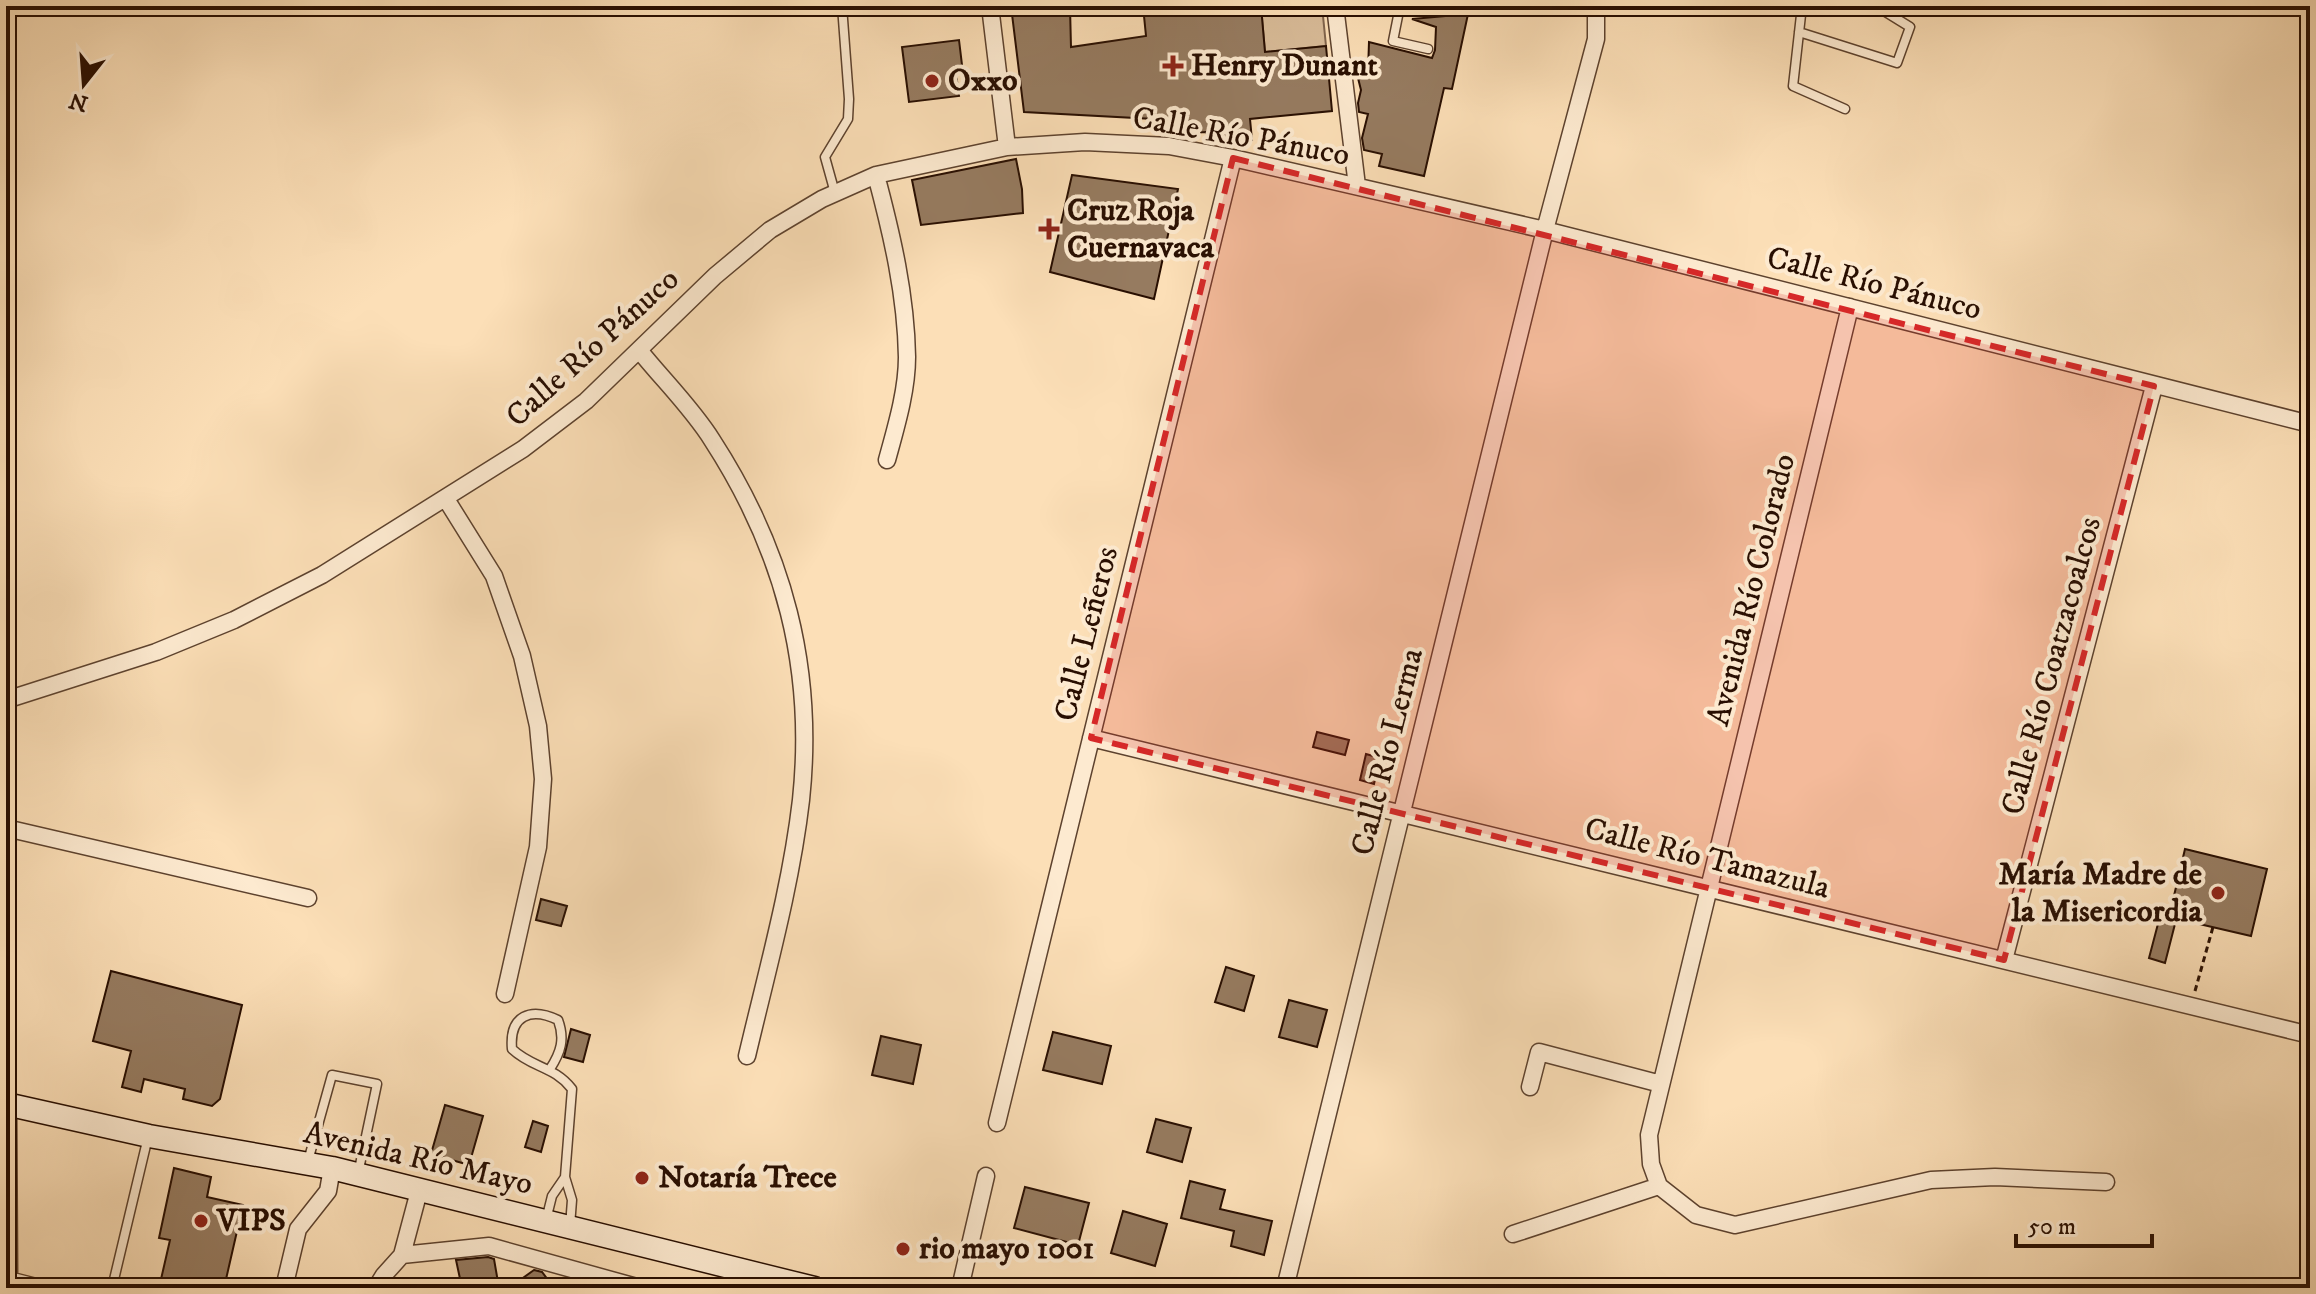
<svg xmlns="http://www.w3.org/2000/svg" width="2316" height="1294" font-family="'IM FELL DW Pica',serif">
  <rect width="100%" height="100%" fill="#fcdfb7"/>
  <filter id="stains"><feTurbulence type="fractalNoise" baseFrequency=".0025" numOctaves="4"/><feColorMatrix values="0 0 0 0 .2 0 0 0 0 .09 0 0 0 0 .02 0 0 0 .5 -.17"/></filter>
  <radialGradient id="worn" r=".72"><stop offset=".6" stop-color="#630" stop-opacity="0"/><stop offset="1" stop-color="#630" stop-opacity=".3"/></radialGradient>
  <path fill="#d8bb98" stroke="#80644c" stroke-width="2" d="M 1261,6 L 1322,6 L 1326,46 L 1265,52 Z"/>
  <path fill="#967b60" stroke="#280e01" stroke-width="2" d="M 1011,6 L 1070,7 L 1071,47 L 1146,36 L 1143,6 L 1261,6 L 1265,52 L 1326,46 L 1332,111 L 1250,119 L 1252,140 L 1213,143 L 1210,142 L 1206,132 L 1192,133 L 1191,121 L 1024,112 Z
    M 1468,14 L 1452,89 L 1444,88 L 1424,176 L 1379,166 L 1382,154 L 1364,150 L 1362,138 L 1368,114 L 1359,112 L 1358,103 L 1361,90 L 1356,70 L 1368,72 L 1369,42 L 1432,58 L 1435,50 L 1436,27 L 1412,19 Z
    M 959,40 L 962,65 L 955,66 L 959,96 L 909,102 L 902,47 Z
    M 1016,159 L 1022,189 L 1023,213 L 921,225 L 912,180 Z
    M 1072,175 L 1178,189 L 1154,299 L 1050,272 Z
    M 1317,732 L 1349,740 L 1345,755 L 1313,747 Z
    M 1366,754 L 1380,758 L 1374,784 L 1360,780 Z
    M 2185,849 L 2267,869 L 2251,936 L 2169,917 Z
    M 541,899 L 567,906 L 561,926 L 536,920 Z
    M 2159,920 L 2175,924 L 2165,963 L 2149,958 Z
    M 1226,967 L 1254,976 L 1244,1011 L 1215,1002 Z
    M 111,971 L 242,1005 L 220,1099 L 212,1106 L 183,1099 L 185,1089 L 144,1079 L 141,1092 L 122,1087 L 131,1051 L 93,1041 Z
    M 1289,1000 L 1327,1010 L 1317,1047 L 1279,1037 Z
    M 571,1029 L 590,1035 L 583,1062 L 564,1057 Z
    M 1053,1032 L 1111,1046 L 1102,1084 L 1043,1070 Z
    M 881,1036 L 921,1045 L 913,1084 L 872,1075 Z
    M 445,1105 L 483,1116 L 469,1165 L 431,1154 Z
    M 1156,1119 L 1191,1128 L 1182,1162 L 1147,1152 Z
    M 533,1121 L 548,1126 L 541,1152 L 525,1147 Z
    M 174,1168 L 211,1177 L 207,1197 L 243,1205 L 224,1288 L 159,1288 L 170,1240 L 159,1238 Z
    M 1190,1181 L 1225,1190 L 1220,1209 L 1272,1221 L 1264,1255 L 1231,1246 L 1234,1231 L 1181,1218 Z
    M 1025,1187 L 1089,1203 L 1078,1245 L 1014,1228 Z
    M 1123,1211 L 1167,1224 L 1155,1266 L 1111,1253 Z
    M 488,1257 L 494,1259 L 499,1288 L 462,1288 L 456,1260 Z
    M 534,1270 L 542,1272 L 554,1288 L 509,1288 Z"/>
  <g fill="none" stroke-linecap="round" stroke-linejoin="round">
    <defs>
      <path id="lane" d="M 1400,6 L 1393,41 L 1428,49
        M 1802,6 L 1793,86 L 1845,109
        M 371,7 L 372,6
        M 1799,32 L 1897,63 L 1910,27 L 1876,6
        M 835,193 L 825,157 L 848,119 L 849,99 L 842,6
        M 550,1069 C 561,1052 565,1039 558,1020 C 531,1007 509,1015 512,1049 C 532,1068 554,1066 572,1089 L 565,1177 L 572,1200 L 570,1226
        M 12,1106 L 13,1277 L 56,1288
        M 308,1161 L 332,1075 L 377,1084 L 358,1174
        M 546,1220 L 552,1196 L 565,1177
        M 112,1288 L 148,1137"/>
      <path id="street" d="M 990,6 L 1007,147
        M 1335,6 L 1357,186
        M 876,175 C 892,235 906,295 907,357 C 907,391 896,427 887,460
        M 1850,307 L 1649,1135 L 1651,1164 L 1659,1186 L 1696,1215 L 1735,1225 L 1931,1180 L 1995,1177 L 2106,1182
        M 639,350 C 663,380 692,408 712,440 C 784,551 815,668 801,800 C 791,886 767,971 747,1056
        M 446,499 L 494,576 L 522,656 L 538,726 L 543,779 L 538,847 L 505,994
        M 6,700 L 156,652 L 234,620 L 322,575 L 523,449 L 586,401 L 715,276 L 770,230 L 822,199 L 876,175 L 1007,147 L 1085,142 L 1169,146 L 1233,158 L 1545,230 L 2310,424
        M 1091,738 L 2310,1035
        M 6,828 L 308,898
        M 2004,960 L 2154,386
        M 1530,1087 L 1539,1052 L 1661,1084
        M 997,1123 L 1233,158
        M 1513,1234 L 1659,1186
        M 402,1255 L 489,1246 L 640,1288
        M 284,1288 L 298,1229 L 328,1191 L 332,1168
        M 376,1288 L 384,1275 L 402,1255 L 419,1191
        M 960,1288 L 986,1176
        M 1285,1288 L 1545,230 L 1596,39 L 1596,6"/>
      <path id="secondary" d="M 6,1104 L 149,1136 L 332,1168 L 814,1288"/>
    </defs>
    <use href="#lane" stroke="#5d422e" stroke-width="11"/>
    <use href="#street" stroke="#5d422e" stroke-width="19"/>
    <use href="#secondary" stroke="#280e01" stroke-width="25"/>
    <path stroke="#280e01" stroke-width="3" stroke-dasharray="6 4" stroke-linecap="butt" d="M 2195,991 L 2213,927"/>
    <use href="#lane" stroke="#fdead0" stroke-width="8"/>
    <use href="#street" stroke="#fdead0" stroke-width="16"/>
    <use href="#secondary" stroke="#fdead0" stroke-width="22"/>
  </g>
  <path fill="#d62828" fill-opacity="0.2" stroke="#d62828" stroke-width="6" stroke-dasharray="16 10" stroke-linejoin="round" d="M 1233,158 L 2154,386 L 2004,960 L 1091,738 Z"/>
  <g fill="#8f2418" stroke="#fdead0" stroke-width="3">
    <path d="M1169 54h8v8h8v8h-8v8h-8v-8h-8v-8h8z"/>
    <circle cx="932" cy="81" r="8"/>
    <path d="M1045 217h8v8h8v8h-8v8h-8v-8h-8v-8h8z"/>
    <circle cx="2218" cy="893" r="8"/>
    <circle cx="642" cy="1178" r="8"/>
    <circle cx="201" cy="1221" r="8"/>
    <circle cx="903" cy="1249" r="8"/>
  </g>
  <g text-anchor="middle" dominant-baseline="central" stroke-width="8" stroke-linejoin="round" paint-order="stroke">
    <g font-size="32" font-weight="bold" fill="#280e01" stroke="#fdead0" text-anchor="start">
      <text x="1191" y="66">Henry Dunant</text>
      <text x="948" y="81">Oxxo</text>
      <text x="1067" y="211">Cruz Roja<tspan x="1067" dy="37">Cuernavaca</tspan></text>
      <text x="2202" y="875" text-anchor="end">María Madre de<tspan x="2202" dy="37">la Misericordia</tspan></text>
      <text x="658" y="1178">Notaría Trece</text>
      <text x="217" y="1221">VIPS</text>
      <text x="919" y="1249">rio mayo 1001</text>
    </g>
    <g font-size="32" fill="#280e01" stroke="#fdead0">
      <text transform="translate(1241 137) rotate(10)">Calle Río Pánuco</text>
      <text transform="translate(1874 284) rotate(14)">Calle Río Pánuco</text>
      <text transform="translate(593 348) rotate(-42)">Calle Río Pánuco</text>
      <text transform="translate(1752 590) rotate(-76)">Avenida Río Colorado</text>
      <text transform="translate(1087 634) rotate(-76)">Calle Leñeros</text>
      <text transform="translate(2052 666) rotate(-75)">Calle Río Coatzacoalcos</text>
      <text transform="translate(1388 752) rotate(-76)">Calle Río Lerma</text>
      <text transform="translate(1707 859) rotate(14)">Calle Río Tamazula</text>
      <text transform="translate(418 1159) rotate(13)">Avenida Río Mayo</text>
    </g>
  </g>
  <rect width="2316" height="1294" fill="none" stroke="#fcdfb7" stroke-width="32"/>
  <rect x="8" y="8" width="2300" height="1278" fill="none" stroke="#280e01" stroke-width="4"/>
  <rect x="16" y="16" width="2284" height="1262" fill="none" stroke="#280e01" stroke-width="2"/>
  <g transform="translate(84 84) rotate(197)" stroke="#fdead0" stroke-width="6" paint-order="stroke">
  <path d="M0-6L14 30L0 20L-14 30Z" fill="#280e01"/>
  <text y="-12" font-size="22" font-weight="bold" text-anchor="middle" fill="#280e01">N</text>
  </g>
  <path d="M2016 1234v12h136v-12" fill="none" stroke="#280e01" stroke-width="4"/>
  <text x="2028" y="1234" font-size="24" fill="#280e01" stroke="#fdead0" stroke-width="6" paint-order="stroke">50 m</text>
  <rect width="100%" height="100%" filter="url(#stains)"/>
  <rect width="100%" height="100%" fill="url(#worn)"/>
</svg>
